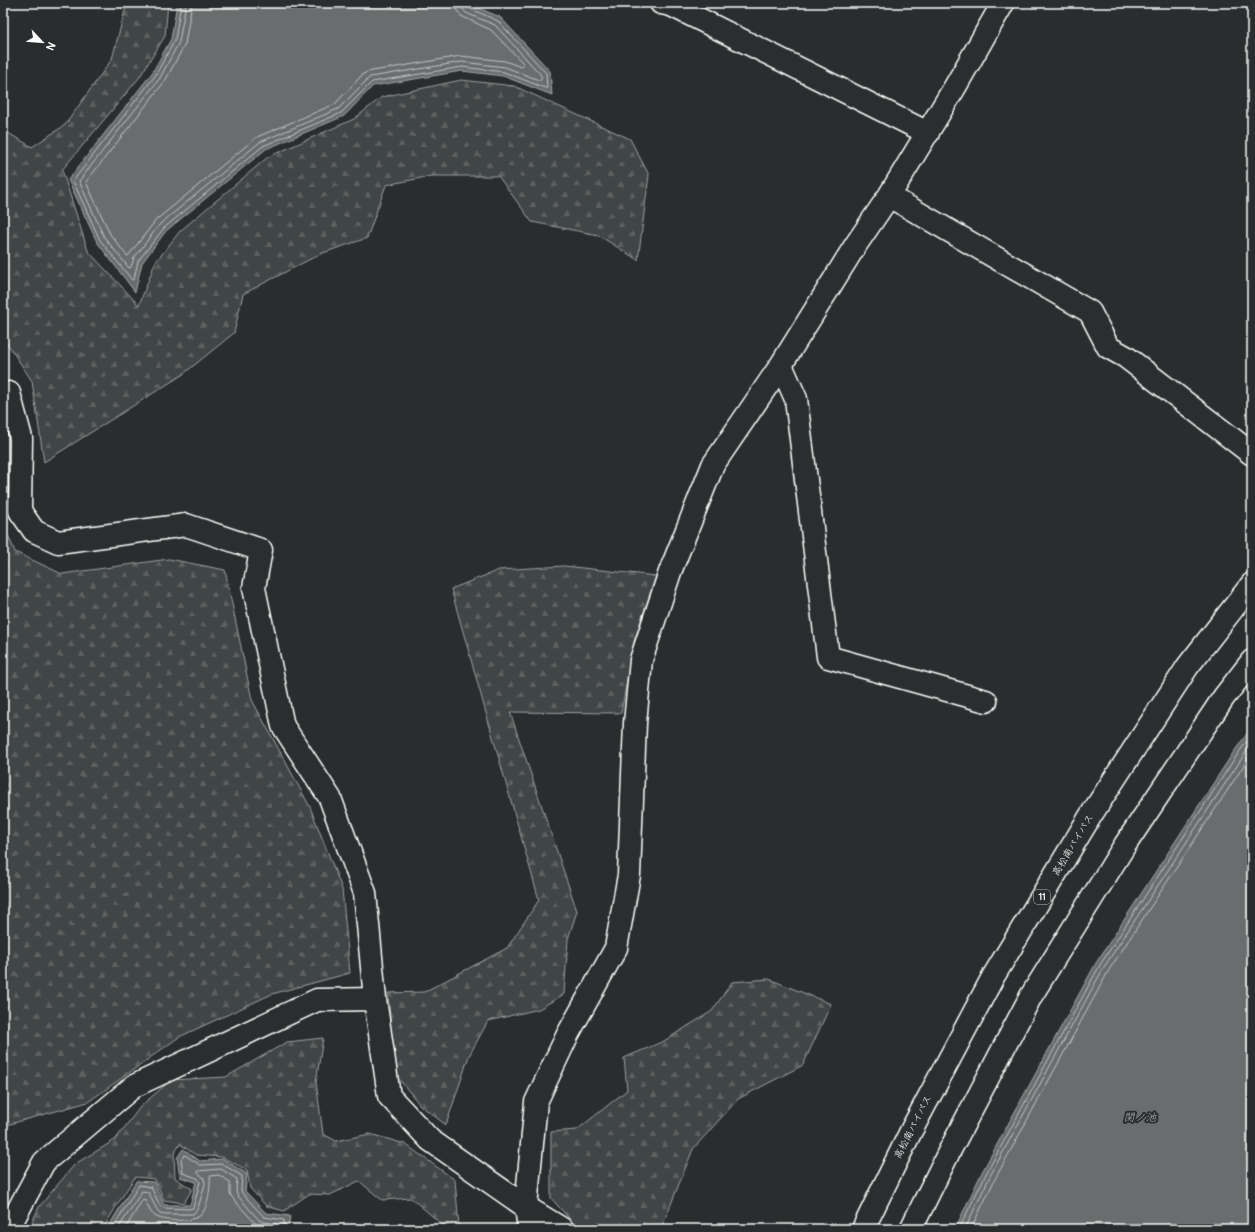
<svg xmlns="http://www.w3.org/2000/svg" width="1255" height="1232" font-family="Pangolin,'Klee One',sans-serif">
  <defs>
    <pattern id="forest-firs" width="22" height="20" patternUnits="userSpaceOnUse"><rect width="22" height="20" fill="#414445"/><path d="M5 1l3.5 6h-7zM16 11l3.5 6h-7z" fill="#5e6061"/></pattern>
  </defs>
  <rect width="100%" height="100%" fill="#2a2d2e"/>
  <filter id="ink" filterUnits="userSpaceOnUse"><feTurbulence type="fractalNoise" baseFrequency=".025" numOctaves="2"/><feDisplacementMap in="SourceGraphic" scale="8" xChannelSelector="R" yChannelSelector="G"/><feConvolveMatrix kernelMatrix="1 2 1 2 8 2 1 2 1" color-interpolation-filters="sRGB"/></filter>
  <g filter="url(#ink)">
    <path fill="url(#forest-firs)" stroke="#a0a2a2" d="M 127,3 L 168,3 L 165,36 L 139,78 L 62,170 L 88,251 L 139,305 L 155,263 L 180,231 L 268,157 L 354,119 L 382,97 L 461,80 L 514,86 L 630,139 L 649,175 L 638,260 L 598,235 L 532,222 L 498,176 L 431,176 L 386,185 L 367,238 L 320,254 L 243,294 L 234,333 L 182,375 L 44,462 L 32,381 L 3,337 L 3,130 L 32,147 L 65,125 L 112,59 Z
      M 3,523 L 15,552 L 62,574 L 169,559 L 225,570 L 252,700 L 310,807 L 342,889 L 350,973 L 272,994 L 179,1037 L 88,1102 L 3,1126 Z
      M 564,566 L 656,576 L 634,641 L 621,713 L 510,712 L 577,911 L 568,939 L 564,994 L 539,1009 L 488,1021 L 469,1056 L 446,1125 L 420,1105 L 394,1073 L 388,993 L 424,992 L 507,948 L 539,900 L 451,589 L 499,570 Z
      M 769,979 L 831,1004 L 803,1065 L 738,1099 L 693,1149 L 661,1229 L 580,1229 L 574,1224 L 551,1198 L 551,1132 L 577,1130 L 627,1090 L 624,1058 L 664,1041 L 712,1011 L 732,982 Z
      M 323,1038 L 316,1082 L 323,1134 L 336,1141 L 370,1134 L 405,1144 L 455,1180 L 459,1227 L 444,1226 L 411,1198 L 382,1200 L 359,1181 L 330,1195 L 309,1194 L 284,1211 L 266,1206 L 250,1188 L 247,1170 L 222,1157 L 196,1155 L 180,1144 L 174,1154 L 175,1178 L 192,1189 L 184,1203 L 164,1200 L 155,1179 L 135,1177 L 117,1205 L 103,1229 L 29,1229 L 39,1207 L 75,1164 L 115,1140 L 141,1106 L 171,1080 L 226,1077 L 287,1042 Z"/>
    <path fill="#6a6c6d" stroke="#a6a7a7" d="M 177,3 L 466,3 L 500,17 L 550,71 L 552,95 L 503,76 L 462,71 L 373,86 L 344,116 L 266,149 L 166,231 L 142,263 L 135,292 L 97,242 L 68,180 L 152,73 L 171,39 Z
      M 1252,727 L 1252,1229 L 955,1229 L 982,1172 L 1096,963 L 1233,753 Z
      M 183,1149 L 200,1161 L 223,1159 L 247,1174 L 245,1191 L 266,1213 L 290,1216 L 288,1229 L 107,1229 L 136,1181 L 154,1182 L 164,1205 L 190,1205 L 196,1182 L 180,1177 L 177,1158 Z"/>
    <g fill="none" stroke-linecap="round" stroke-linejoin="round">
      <path stroke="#c3c4c5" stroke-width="1" d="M 181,3 L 175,40 L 155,76 L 73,181 L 100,240 L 132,280 L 134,279 L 138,261 L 164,228 L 263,146 L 341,113 L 372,82 L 462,67 L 504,72 L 545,88 L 547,88 L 546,73 L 498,21 L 469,8 L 467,6 L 466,3
        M 186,3 L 179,42 L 160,78 L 79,181 L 104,237 L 129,268 L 131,267 L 134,258 L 160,224 L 260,142 L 338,109 L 370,77 L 462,62 L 505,67 L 539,80 L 541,80 L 541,75 L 495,25 L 466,13 L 462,8 L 461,3
        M 192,3 L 185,44 L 165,81 L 86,182 L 110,234 L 127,256 L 129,255 L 156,220 L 257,137 L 335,104 L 362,75 L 367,72 L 461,56 L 505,61 L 521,67 L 523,66 L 523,63 L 491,30 L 461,16 L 456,9 L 455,3
        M 112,1229 L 139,1185 L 151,1187 L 160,1206 L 163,1208 L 189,1209 L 193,1208 L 200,1182 L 197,1178 L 183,1173 L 181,1159 L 185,1155 L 200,1165 L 222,1164 L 242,1176 L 241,1190 L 242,1193 L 264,1217 L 284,1220 L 284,1229
        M 118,1229 L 142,1191 L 148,1192 L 156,1208 L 160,1213 L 165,1214 L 193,1214 L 198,1208 L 205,1184 L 204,1178 L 198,1173 L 198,1171 L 221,1169 L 237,1179 L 236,1191 L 237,1195 L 259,1220 L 264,1222 L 278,1224 L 279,1229
        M 125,1229 L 143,1199 L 145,1200 C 148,1206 150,1213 155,1216 C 163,1222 194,1222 201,1215 C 208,1208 211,1186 210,1176 L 219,1175 L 230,1182 L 230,1194 L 234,1200 L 257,1225 L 262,1228 L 269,1229
        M 959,1229 L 986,1174 L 1100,965 L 1237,755 L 1252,734
        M 965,1229 L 990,1176 L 1104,967 L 1252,743
        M 971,1229 L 995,1179 L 1109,970 L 1252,753"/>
      <defs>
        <path id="minor" d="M 661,3 L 671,5 L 928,133
          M 889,196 L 1090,312 L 1108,347 L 1126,357 L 1252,454
          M 781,365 L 796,399 L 828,657 L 986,701
          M 9,393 L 21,438 L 20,511 L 34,531 L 58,542 L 186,525 L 261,550 L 254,588 L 283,726 L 330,798 L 365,893 L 375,999 L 389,1096 L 430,1140 L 526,1207 L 562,1229
          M 8,1229 L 44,1162 L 134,1086 L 317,1000 L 375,999
          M 529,1229 L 526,1207 L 536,1102 L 568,1034 L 616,948 L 629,875 L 635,723 L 641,660 L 670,572 L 713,465 L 781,365 L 855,246 L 889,196 L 955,87 L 1003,3"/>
        <path id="highway" d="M 863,1229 L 912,1129 L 993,977 L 1091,815 L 1188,666 L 1252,584
          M 911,1229 L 949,1152 L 1031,996 L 1125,845 L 1224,697 L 1252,661"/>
      </defs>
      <use href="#minor" stroke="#fff" stroke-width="25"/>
      <use href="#highway" stroke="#fff" stroke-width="25"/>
      <use href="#minor" stroke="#2a2d2e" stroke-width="22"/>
      <use href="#highway" stroke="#2a2d2e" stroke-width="22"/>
    </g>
  </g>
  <g text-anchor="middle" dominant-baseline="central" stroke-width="4" stroke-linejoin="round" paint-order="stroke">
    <rect fill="#2a2d2e" stroke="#bfc0c0" stroke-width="1" x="1034" y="890" width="16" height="14" rx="3"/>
    <g font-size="9" font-weight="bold" fill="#fff">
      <text x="1042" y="897">11</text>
    </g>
    <g font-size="10" fill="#fff" stroke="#2a2d2e">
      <text transform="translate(1073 845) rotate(-59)">高松南バイパス</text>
      <text transform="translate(913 1127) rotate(-63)">高松南バイパス</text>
    </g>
    <g font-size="11" font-style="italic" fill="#b4b6b6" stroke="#2a2d2e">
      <text x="1140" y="1117">関ノ池</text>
    </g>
  </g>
  <rect width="1255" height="1232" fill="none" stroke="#2a2d2e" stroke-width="16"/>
  <rect x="8" y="8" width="1239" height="1216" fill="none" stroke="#fff" stroke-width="1.5" filter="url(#ink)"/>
  <g transform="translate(42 42) rotate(116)" stroke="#2a2d2e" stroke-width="3" paint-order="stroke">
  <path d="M0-3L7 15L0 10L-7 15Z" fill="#ffffff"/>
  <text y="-6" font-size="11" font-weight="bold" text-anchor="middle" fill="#ffffff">N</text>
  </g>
</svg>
